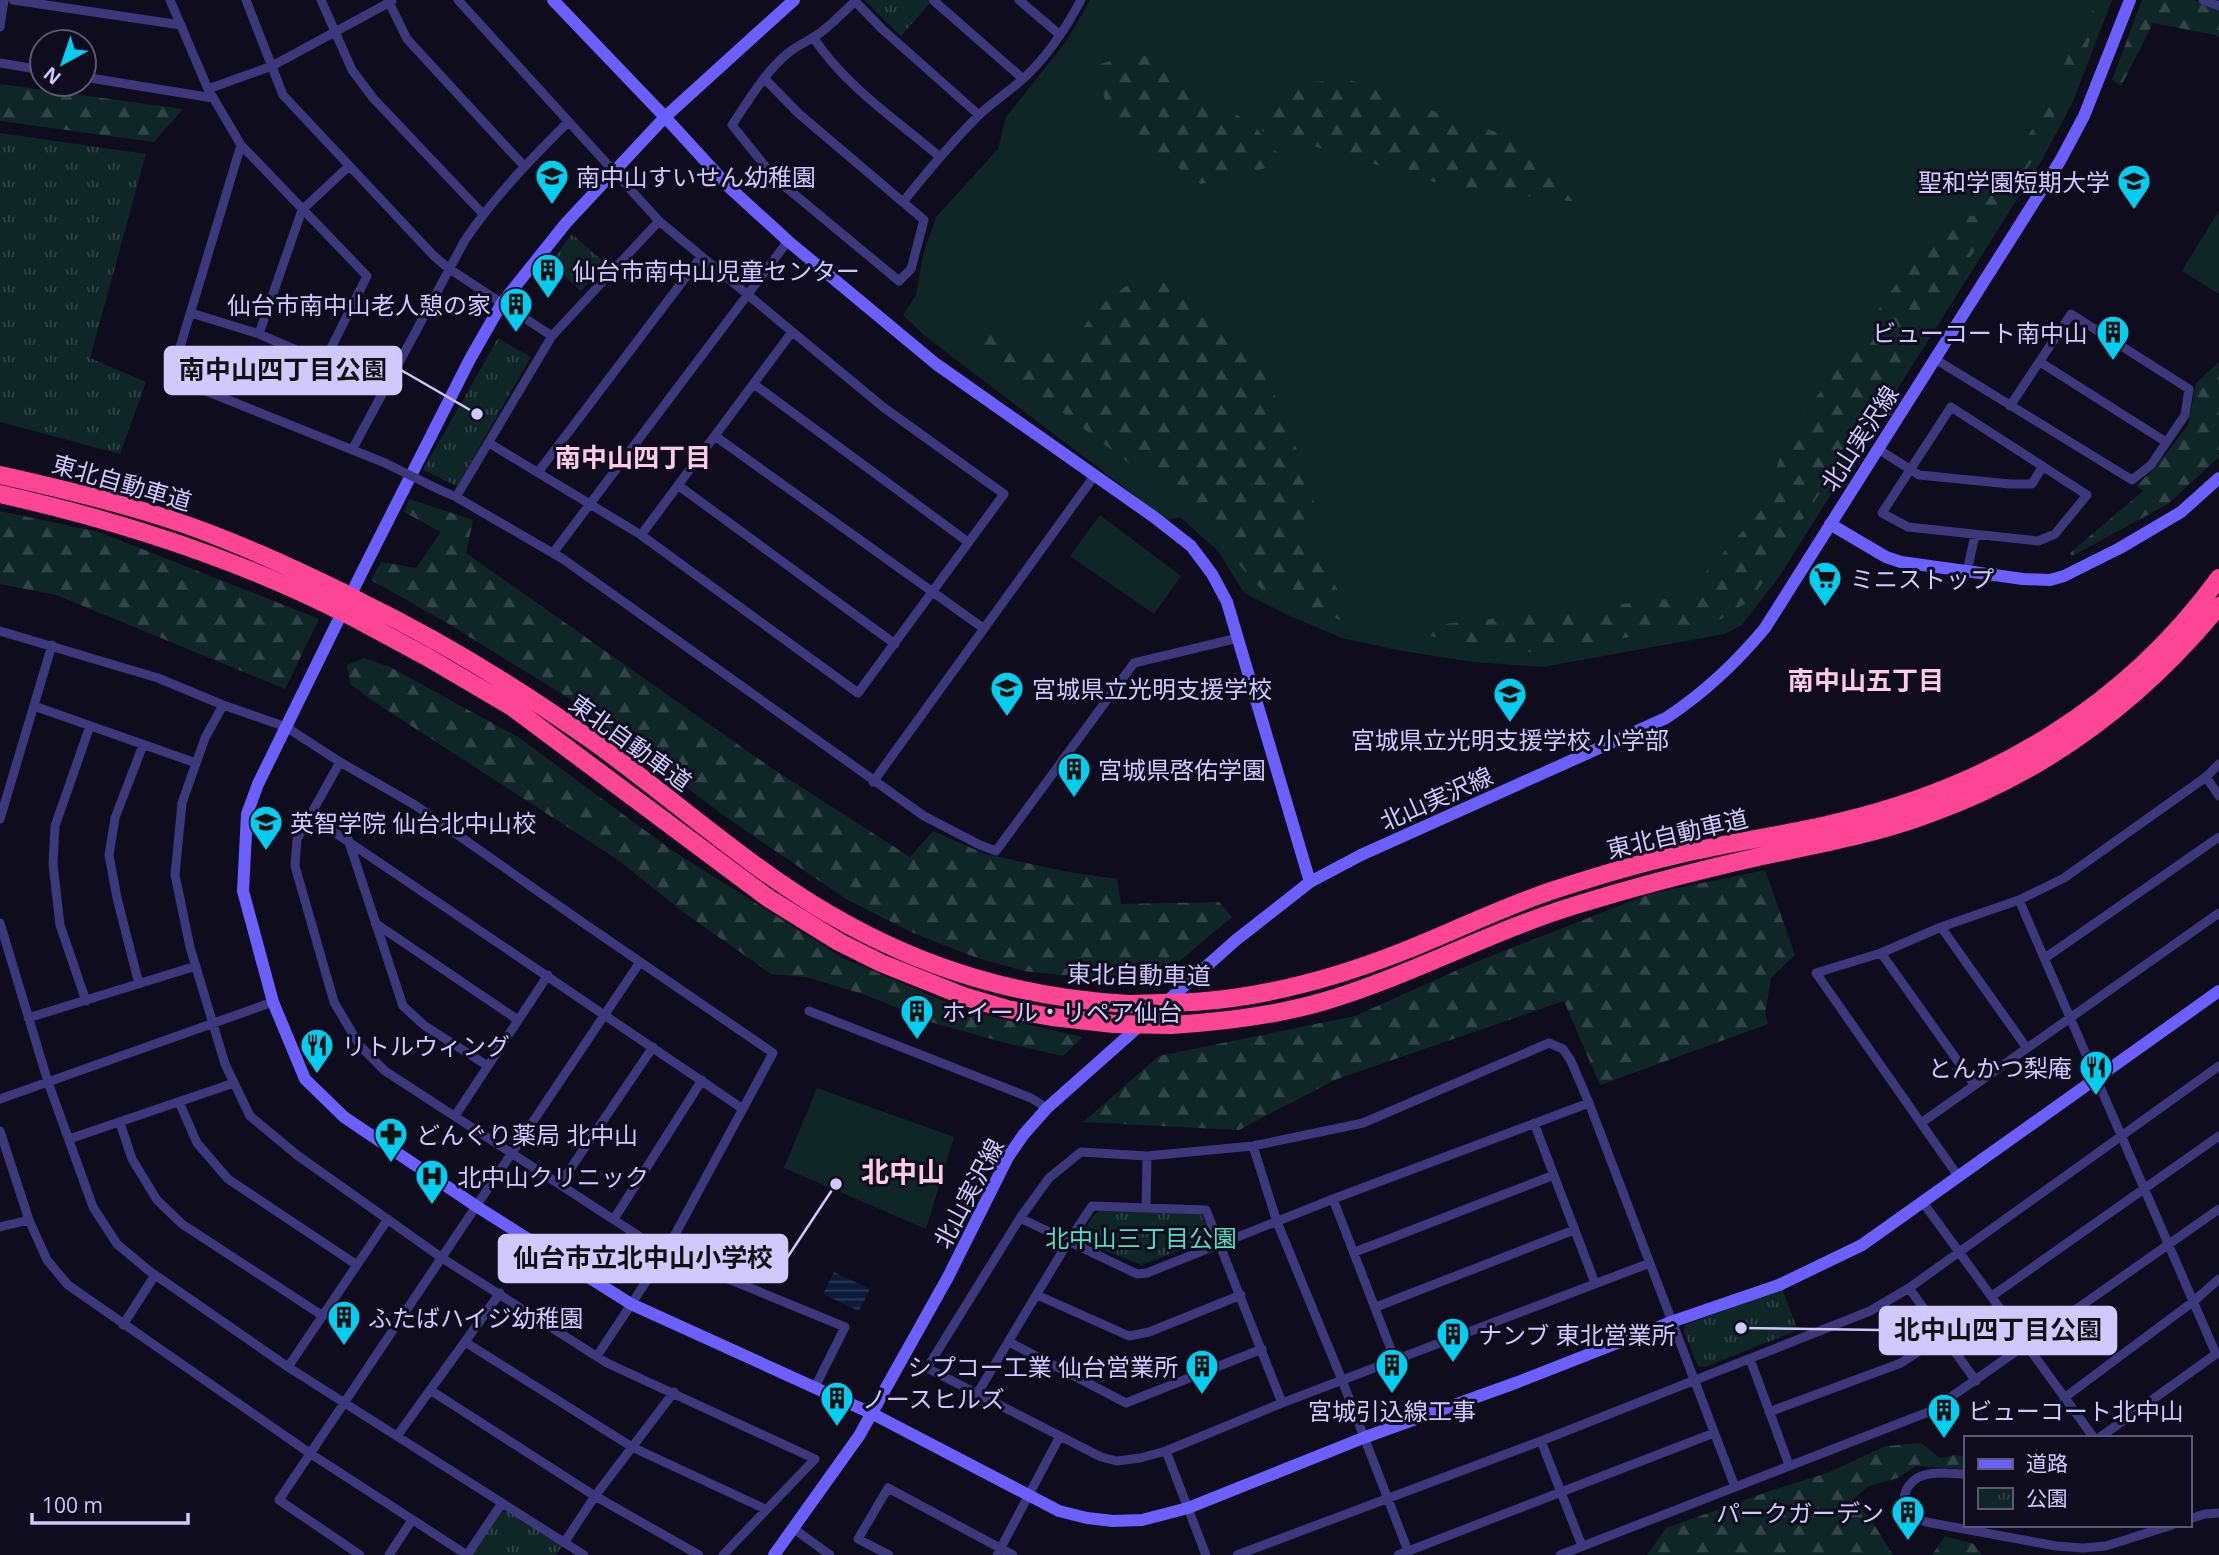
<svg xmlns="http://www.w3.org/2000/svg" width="2219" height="1555" font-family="'Open Sans','Noto Sans JP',sans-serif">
  <defs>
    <pattern id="forest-firs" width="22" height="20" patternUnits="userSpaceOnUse" patternTransform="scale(1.75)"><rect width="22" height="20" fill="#0f2627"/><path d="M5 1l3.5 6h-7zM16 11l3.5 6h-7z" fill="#314447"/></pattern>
    <pattern id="park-tufts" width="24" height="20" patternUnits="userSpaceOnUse" patternTransform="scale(1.75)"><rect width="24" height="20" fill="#0f2627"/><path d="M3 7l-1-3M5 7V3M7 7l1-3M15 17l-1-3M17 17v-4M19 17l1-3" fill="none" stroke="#314447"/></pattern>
    <pattern id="water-rules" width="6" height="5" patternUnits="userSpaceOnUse" patternTransform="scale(1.75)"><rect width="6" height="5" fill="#0b1b3c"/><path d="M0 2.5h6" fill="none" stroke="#2e3b59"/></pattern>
  </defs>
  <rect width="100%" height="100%" fill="#0f0c1d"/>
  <path fill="#0f2627" d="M 1090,0 L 2112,0 L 2072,104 L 2042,160 L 1779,577 L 1742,625 L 1725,634 L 1543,667 L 1473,662 L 1397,650 L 1342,638 L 1290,616 L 1244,593 L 1218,551 L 1180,517 L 1167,520 L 926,337 L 903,315 L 916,295 L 923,255 L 936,217 L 998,149 L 1006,117 L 1067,40 Z
    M 2219,210 L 2219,294 L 2182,271 Z
    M 1100,515 L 1181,576 L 1154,614 L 1070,556 Z
    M 817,1088 L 954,1137 L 926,1229 L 784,1168 Z"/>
  <path fill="url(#forest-firs)" d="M 2142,0 L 2193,0 L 2219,8 L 2219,38 L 2215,35 L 2153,23 L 2121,86 L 2112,80 Z
    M 2100,1 L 2087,49 L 2032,161 L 1752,599 L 1721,619 L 1542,654 L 1392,630 L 1684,597 L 1763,508 L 1785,442 L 1946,213 L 1974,216 L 2048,106 L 2079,28 Z
    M 1138,52 L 1191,83 L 1255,127 L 1286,163 L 1201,184 L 1130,133 L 1106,103 L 1095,66 Z
    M 1350,80 L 1395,98 L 1511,137 L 1552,160 L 1587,203 L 1455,188 L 1262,131 L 1271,99 L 1312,82 Z
    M 0,84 L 183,109 L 154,142 L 0,121 Z
    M 1155,282 L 1176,285 L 1207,299 L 1264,368 L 1303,465 L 1314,502 L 1316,525 L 1306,538 L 1361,628 L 1262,590 L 1192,513 L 1158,485 L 940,320 L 1071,360 L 1080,332 L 1099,306 L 1126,286 Z
    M 2219,362 L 2219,457 L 2168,504 L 2072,556 L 2070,553 L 2143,491 L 2136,486 L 2156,467 L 2188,425 L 2196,383 Z
    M 409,499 L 473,520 L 466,553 L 773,769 L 910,857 L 933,831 L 985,854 L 1069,872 L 1117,879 L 1121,904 L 1219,902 L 1232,917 L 1151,985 L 1024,971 L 977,958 L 911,932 L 846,899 L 723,815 L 570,699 L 447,623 L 371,580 L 381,562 L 416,568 L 441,532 L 404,512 Z
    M 0,511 L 99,532 L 319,619 L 285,689 L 56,595 L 0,584 Z
    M 364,658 L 390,667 L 518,737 L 673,851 L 843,958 L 967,1011 L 1083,1037 L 1063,1056 L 1002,1042 L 934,1023 L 866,995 L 806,977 L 771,974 L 683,912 L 618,860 L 373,701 L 350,684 L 347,665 Z
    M 1765,870 L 1795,955 L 1771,978 L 1765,1014 L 1768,1024 L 1600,1085 L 1564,1001 L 1337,1079 L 1239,1130 L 1083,1122 L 1159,1056 L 1355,1016 L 1471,964 L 1649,894 Z
    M 1921,1443 L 1940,1458 L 1955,1455 L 1965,1457 L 1965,1469 L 1916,1466 L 1898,1478 L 1869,1486 L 1853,1499 L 1873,1523 L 1893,1555 L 1647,1555 L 1666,1528 L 1770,1491 L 1827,1473 L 1886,1446 Z
    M 1945,1536 L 1974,1544 L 1982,1555 L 1932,1555 Z"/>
  <path fill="url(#park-tufts)" d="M 864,0 L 927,0 L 930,3 L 901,36 Z
    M 0,133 L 146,154 L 90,358 L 146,382 L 120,454 L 0,422 Z
    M 572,234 L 605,263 L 581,291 L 550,263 Z
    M 498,338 L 531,357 L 457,486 L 423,470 Z
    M 1099,1211 L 1198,1211 L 1212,1232 L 1209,1239 L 1142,1265 L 1086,1243 L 1081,1235 L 1093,1216 Z
    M 1782,1289 L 1798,1330 L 1705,1367 L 1698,1366 L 1684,1332 L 1685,1325 Z
    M 508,1511 L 562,1546 L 556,1555 L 472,1555 L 500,1512 Z"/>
  <path fill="url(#water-rules)" d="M 834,1272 L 870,1289 L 859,1311 L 823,1294 Z"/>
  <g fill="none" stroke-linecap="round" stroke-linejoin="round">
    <path stroke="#3d377b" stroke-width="9" d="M 13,0 L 181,25
      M 170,0 L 208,89 L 241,145 L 367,276 L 324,362
      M 246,0 L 283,95 L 433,255 L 448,268 L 552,336
      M 321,0 L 352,70 L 373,98 L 483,214
      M 388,0 L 407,39 L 524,166
      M 458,0 L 659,221 L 883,407 L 1004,494 L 858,693 L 641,535 L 489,443
      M 854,0 L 882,29 L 979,115
      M 933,0 L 1023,79
      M 1019,0 L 1060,35
      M 2203,0 L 2219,6
      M 0,27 L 4,0
      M 813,37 C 844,85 896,120 939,156
      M 0,63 L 42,70
      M 84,77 L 213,98
      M 764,78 L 798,113 L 924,220 L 911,269 L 899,281 L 782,184 L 765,166 L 732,125 C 749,100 764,73 788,53 C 798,45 810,40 820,33 C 833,23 845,11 856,0
      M 208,89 L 272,66 L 392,1
      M 241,145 L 171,377 L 385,463
      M 903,202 C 927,172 951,143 978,116 C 992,102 1009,92 1024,78 C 1048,56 1066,28 1081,0
      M 191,313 L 259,334 L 384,388
      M 259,334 L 302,210 L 349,166
      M 1935,359 L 2132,480 L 2151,465 L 2185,415 L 2189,389 L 2071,314 L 2010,406
      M 2040,362 L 2166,442
      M 755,385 L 968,542
      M 1951,407 L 2087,495 L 2055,534 L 2038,541 L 1908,527 L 1882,513 Z
      M 715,436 L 983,628
      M 1878,449 L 1919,475 L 2010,484 L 2032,484 L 2043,466
      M 352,450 L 465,240 C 495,196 531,159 568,122
      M 539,471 L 701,257
      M 679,486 L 895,644
      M 440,490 L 456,497 L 563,559 L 924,816 L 980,845 L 996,851 L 1134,663 L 1238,638
      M 456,497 L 552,336 L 659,221
      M 641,535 L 792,332
      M 553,553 L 788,241
      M 1967,572 L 1975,535
      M 0,631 L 158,678 L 223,705 L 286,727 L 340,762 L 415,805 L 579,920 L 773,1053 L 665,1253 L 597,1356
      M 223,705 L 205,738 L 182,803 L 175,875 L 190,947 L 225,1064 L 250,1116 L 297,1155 L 442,1258 L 607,1363 L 815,1459 L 723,1555
      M 34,706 L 196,763
      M 340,762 L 297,839 L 295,866 L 334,1002 L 360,1046 L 385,1071 L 665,1253 L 845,1327 L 815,1387
      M 2206,777 L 2219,796
      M 873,782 L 1095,475
      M 309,815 L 743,1109
      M 0,819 L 52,645
      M 348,839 L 403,1006 L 425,1026 L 488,1066
      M 2019,900 L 2216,1354 L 2099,1438
      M 0,923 L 48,1082 L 93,1207 L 117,1244 L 148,1270 L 288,1367 L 584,1555
      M 375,923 L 518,1020
      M 1941,927 L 2026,1047
      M 1881,953 L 1974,1084
      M 2045,958 L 2219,837
      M 139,984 L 117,898 L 109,855 L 115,818 L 143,745
      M 86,1001 L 60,925 L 53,864 L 55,826 L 90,726
      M 809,1011 L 1031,1098 L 1047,1108
      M 28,1018 L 196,966
      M 0,1099 L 273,1002
      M 179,1102 L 197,1143 L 228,1179 L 357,1265
      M 455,1116 L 548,975
      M 120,1123 L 132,1159 L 157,1200 L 182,1224 L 323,1316
      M 1534,1123 L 1595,1283
      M 1921,1123 L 2219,913
      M 0,1131 L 29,1220 L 47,1260 L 68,1285 L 311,1454 L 467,1555
      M 69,1139 L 234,1083
      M 1253,1146 L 1277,1222 L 1342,1380 L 1408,1551
      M 1958,1176 L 1816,973 L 1881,953 L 1941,927 L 2019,900 L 2064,878 L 2206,777 L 2219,764
      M 560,1184 L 653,1047
      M 1333,1199 L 1395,1360
      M 1922,1201 L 2094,1438
      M 1146,1207 L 1147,1156
      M 1020,1218 L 1137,1274 L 1147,1273 L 1333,1199 L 1589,1103
      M 614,1219 L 702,1080
      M 0,1227 L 29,1220
      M 1355,1252 L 1554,1175
      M 1650,1263 L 1282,1403 L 1166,1451 L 1140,1458 L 1117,1461 L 1101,1457 L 927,1368 L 1020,1218 L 1049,1178 L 1081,1152 L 1147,1156 L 1253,1146 L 1363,1123 L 1549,1043 L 1563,1049 L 1571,1061 L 1589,1103 L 1735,1487
      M 1909,1288 L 1976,1381
      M 1037,1295 L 1129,1336 L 1149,1332 L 1241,1295
      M 1992,1296 L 2219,1136
      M 1376,1307 L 1574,1230
      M 123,1325 L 155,1275
      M 465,1342 L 632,1447 L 765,1509
      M 1009,1342 L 1126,1403 L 1262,1349
      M 1750,1359 L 1789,1465
      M 288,1367 L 388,1219
      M 430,1390 L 595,1496 L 699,1555
      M 977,1394 L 1068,1242 L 1092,1206 L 1206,1210 L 1282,1403
      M 2064,1398 L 2194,1301 L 2219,1279
      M 1769,1412 L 1901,1363 L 1943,1335
      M 397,1436 L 500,1293
      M 1541,1441 L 1582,1546
      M 1166,1451 L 1206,1555
      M 1965,1474 C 1953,1474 1937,1471 1925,1475 C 1908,1479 1896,1500 1911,1514 C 1915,1518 1922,1520 1926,1522 L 2056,1546 L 2083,1548 L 2106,1546 L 2172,1525
      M 2189,1519 L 2205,1514 L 2219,1513
      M 794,1529 L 830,1555
      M 564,1543 L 595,1496 L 674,1392
      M 360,1555 L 279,1500 L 640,962
      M 389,1555 L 412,1520
      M 467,1555 L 502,1503
      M 889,1555 L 858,1539 L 888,1488 L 1013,1555
      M 997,1555 L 1060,1436
      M 1237,1555 L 1541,1441 L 1870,1311 L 1909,1288 L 2219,1066
      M 1398,1555 L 1714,1433
      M 1560,1555 L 1931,1411 L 2219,1209"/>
    <path stroke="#6b60fd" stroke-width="12" d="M 553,0 L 665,117 L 730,188 L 788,241 L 936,364 L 1154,517 L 1191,546 L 1212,574 L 1227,602 L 1310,882
      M 794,0 L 665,117 L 566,223 L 502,303 L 470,359 L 361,574 L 258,784 L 247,814 L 243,891 L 273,1002 L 305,1079 L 344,1117 L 476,1206 L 631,1304 L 873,1414 L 1059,1511 L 1087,1518 L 1113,1521 L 1142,1520 L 1188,1508 L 1363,1438 L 1518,1382 L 1671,1322 L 1779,1285 L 1862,1245 L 2219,991
      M 1830,524 L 1886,557 L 1901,562 L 2023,579 L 2050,580 L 2064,576 L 2120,548 L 2181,512 L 2219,478
      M 774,1555 L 859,1436 L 948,1277 L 1008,1157 L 1024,1134 L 1047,1108 L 1236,940 L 1310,882 L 1361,855 L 1666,718 C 1704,693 1736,663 1765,628 L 2060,161 L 2084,116 L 2130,0"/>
    <path stroke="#fd4595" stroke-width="18" d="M 0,475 C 59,488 118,502 175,521 C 232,540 288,566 342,592
      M 0,494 C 116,520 227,555 334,608
      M 359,601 C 440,640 516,687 590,739 C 670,796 744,864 829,914 C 923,969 1020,998 1129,1004
      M 351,616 L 427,657 L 512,707 L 768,898 L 839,942 L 881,963 L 966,997 L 1007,1009 L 1052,1017 L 1114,1024
      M 1194,1002 C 1267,997 1336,978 1404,951 C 1455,931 1504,906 1557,889 C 1597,876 1637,864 1677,855 C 1731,842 1786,835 1839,822 C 1992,786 2126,706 2219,578
      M 1171,1025 C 1223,1022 1274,1016 1325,1001 C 1410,976 1489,932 1573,906 C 1634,887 1696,871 1758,857 C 1814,845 1872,835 1926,815 C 2043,774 2141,701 2219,606"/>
    <path stroke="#3d377b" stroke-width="9" d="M 385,463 L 440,490"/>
    <path stroke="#fd4595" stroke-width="18" d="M 342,592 L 359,601
      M 334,608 L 351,616
      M 1129,1004 L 1194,1002
      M 1114,1024 L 1171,1025"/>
  </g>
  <defs>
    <symbol id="school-pin" viewBox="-11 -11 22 30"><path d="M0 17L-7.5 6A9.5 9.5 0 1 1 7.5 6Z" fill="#03ceef" stroke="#0f0c1d"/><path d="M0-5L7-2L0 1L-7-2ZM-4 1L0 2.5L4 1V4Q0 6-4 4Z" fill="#111"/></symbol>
    <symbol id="university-pin" viewBox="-11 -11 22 30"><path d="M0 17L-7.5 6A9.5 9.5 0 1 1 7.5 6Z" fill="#03ceef" stroke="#0f0c1d"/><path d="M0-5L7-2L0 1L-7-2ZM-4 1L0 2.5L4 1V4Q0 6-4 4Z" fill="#111"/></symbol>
    <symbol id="building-pin" viewBox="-11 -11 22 30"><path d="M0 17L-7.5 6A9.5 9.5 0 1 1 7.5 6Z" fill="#03ceef" stroke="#0f0c1d"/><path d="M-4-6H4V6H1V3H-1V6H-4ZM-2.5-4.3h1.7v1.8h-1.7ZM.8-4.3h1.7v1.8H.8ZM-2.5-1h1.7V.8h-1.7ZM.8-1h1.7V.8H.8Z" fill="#111"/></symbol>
    <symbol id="supermarket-pin" viewBox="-11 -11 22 30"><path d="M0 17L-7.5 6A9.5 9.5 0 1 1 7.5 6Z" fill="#03ceef" stroke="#0f0c1d"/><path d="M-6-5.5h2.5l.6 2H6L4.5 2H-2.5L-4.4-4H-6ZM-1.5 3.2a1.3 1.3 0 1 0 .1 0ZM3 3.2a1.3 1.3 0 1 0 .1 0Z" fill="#111"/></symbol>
    <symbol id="restaurant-pin" viewBox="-11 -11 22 30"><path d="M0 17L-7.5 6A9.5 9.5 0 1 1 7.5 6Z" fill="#03ceef" stroke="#0f0c1d"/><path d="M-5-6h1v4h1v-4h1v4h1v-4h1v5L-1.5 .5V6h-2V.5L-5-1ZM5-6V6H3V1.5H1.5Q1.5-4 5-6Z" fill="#111"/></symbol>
    <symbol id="pharmacy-pin" viewBox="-11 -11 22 30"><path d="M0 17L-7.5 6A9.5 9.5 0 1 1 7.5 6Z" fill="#03ceef" stroke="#0f0c1d"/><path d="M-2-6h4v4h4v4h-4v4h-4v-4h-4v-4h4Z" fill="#111"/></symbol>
    <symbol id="hospital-pin" viewBox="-11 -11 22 30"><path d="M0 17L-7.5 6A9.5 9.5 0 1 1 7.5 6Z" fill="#03ceef" stroke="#0f0c1d"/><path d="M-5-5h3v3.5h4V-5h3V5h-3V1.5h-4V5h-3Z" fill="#111"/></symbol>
  </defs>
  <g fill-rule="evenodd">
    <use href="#school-pin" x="533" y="157" width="38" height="52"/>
    <use href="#university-pin" x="2115" y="162" width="38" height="52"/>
    <use href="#building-pin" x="529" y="251" width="38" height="52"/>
    <use href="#building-pin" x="497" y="285" width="38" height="52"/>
    <use href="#building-pin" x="2094" y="313" width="38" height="52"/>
    <use href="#supermarket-pin" x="1806" y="559" width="38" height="52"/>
    <use href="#school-pin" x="988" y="669" width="38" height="52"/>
    <use href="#school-pin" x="1491" y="675" width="38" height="52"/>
    <use href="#building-pin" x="1055" y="750" width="38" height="52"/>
    <use href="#school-pin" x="247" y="803" width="38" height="52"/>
    <use href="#building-pin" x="898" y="992" width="38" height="52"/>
    <use href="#restaurant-pin" x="298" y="1026" width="38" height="52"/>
    <use href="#restaurant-pin" x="2077" y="1048" width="38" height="52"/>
    <use href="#pharmacy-pin" x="372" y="1115" width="38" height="52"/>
    <use href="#hospital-pin" x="413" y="1157" width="38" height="52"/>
    <use href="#building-pin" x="325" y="1298" width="38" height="52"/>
    <use href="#building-pin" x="1434" y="1315" width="38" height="52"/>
    <use href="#building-pin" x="1373" y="1346" width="38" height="52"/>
    <use href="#building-pin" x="1183" y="1347" width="38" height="52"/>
    <use href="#building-pin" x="818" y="1379" width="38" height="52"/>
    <use href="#building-pin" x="1925" y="1391" width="38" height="52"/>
    <use href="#building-pin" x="1889" y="1493" width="38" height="52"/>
  </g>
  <g text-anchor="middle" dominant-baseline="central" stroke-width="6" stroke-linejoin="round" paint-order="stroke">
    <g font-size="24" fill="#d1c8fe" stroke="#0f0c1d" text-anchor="start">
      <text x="576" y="176">南中山すいせん幼稚園</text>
      <text x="2110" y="181" text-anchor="end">聖和学園短期大学</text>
      <text x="572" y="270">仙台市南中山児童センター</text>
      <text x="491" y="304" text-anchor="end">仙台市南中山老人憩の家</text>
      <text x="2088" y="332" text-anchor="end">ビューコート南中山</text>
      <text x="1850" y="578">ミニストップ</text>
      <text x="1032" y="688">宮城県立光明支援学校</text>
      <text x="1510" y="739" text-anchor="middle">宮城県立光明支援学校 小学部</text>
      <text x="1098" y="769">宮城県啓佑学園</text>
      <text x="290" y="822">英智学院 仙台北中山校</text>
      <text x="942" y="1011">ホイール・リペア仙台</text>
      <text x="342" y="1045">リトルウィング</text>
      <text x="2072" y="1067" text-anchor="end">とんかつ梨庵</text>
      <text x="416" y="1134">どんぐり薬局 北中山</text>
      <text x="457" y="1176">北中山クリニック</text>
      <text x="368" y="1317">ふたばハイジ幼稚園</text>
      <text x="1478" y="1334">ナンブ 東北営業所</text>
      <text x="1178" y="1366" text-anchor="end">シプコー工業 仙台営業所</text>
      <text x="862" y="1398">ノースヒルズ</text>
      <text x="1392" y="1410" text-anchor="middle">宮城引込線工事</text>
      <text x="1968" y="1410">ビューコート北中山</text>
      <text x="1884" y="1512" text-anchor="end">パークガーデン</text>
    </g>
    <g font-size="24" fill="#d1c8fe" stroke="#0f0c1d">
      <text transform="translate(1859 438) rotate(-57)">北山実沢線</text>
      <text transform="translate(122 482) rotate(16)">東北自動車道</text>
      <text transform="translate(631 742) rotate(36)">東北自動車道</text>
      <text transform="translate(1436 798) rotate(-24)">北山実沢線</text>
      <text transform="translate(1677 833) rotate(-13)">東北自動車道</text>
      <text transform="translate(1139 974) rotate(1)">東北自動車道</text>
      <text transform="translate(968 1193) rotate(-62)">北山実沢線</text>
    </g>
    <g font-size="24" fill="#56dcc0" stroke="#0f0c1d">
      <text x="1141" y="1237">北中山三丁目公園</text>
    </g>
    <g font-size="26" font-weight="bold" fill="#fecae9" stroke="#0f0c1d">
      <text x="633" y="457">南中山四丁目</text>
      <text x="1866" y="680">南中山五丁目</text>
    </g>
    <g font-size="28" font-weight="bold" fill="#fecae9" stroke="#0f0c1d">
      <text x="903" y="1171">北中山</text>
    </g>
  </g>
  <path fill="none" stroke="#d1c8fe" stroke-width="2.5" d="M477 414L401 370M836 1184L787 1258M1741 1328L1880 1330"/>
  <g fill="#d1c8fe" stroke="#0f0c1d" stroke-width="2.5">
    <circle cx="477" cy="414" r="7"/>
    <circle cx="836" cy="1184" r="7"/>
    <circle cx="1741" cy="1328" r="7"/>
  </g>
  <g fill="#d1c8fe" stroke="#d1c8fe" stroke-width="2.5">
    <rect x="165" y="347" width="236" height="47" rx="7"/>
    <rect x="499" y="1235" width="288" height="47" rx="7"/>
    <rect x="1880" y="1307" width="236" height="47" rx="7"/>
  </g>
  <g font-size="26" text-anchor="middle" font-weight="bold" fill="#111">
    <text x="283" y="379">南中山四丁目公園</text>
    <text x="643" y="1267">仙台市立北中山小学校</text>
    <text x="1998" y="1339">北中山四丁目公園</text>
  </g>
  <rect x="1964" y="1436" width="228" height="91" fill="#0f0c1d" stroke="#5d5777" stroke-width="2"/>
  <rect x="1978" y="1459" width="35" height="10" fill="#6b60fd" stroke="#5d5777" stroke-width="2"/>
  <text x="2026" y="1471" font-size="21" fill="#d1c8fe">道路</text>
  <rect x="1978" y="1488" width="35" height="21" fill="url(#park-tufts)" stroke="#5d5777" stroke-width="2"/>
  <text x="2026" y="1506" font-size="21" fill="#d1c8fe">公園</text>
  <g transform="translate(63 63) rotate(220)"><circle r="33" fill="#0f0c1d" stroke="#5d5777" stroke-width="2"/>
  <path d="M0-5L12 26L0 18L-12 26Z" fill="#03ceef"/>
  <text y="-10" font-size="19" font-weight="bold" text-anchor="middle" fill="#d1c8fe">N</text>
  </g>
  <path d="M32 1513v10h156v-10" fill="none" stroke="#d1c8fe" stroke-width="3.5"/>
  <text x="42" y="1513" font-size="21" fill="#d1c8fe" stroke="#0f0c1d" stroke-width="5" paint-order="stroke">100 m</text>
</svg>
